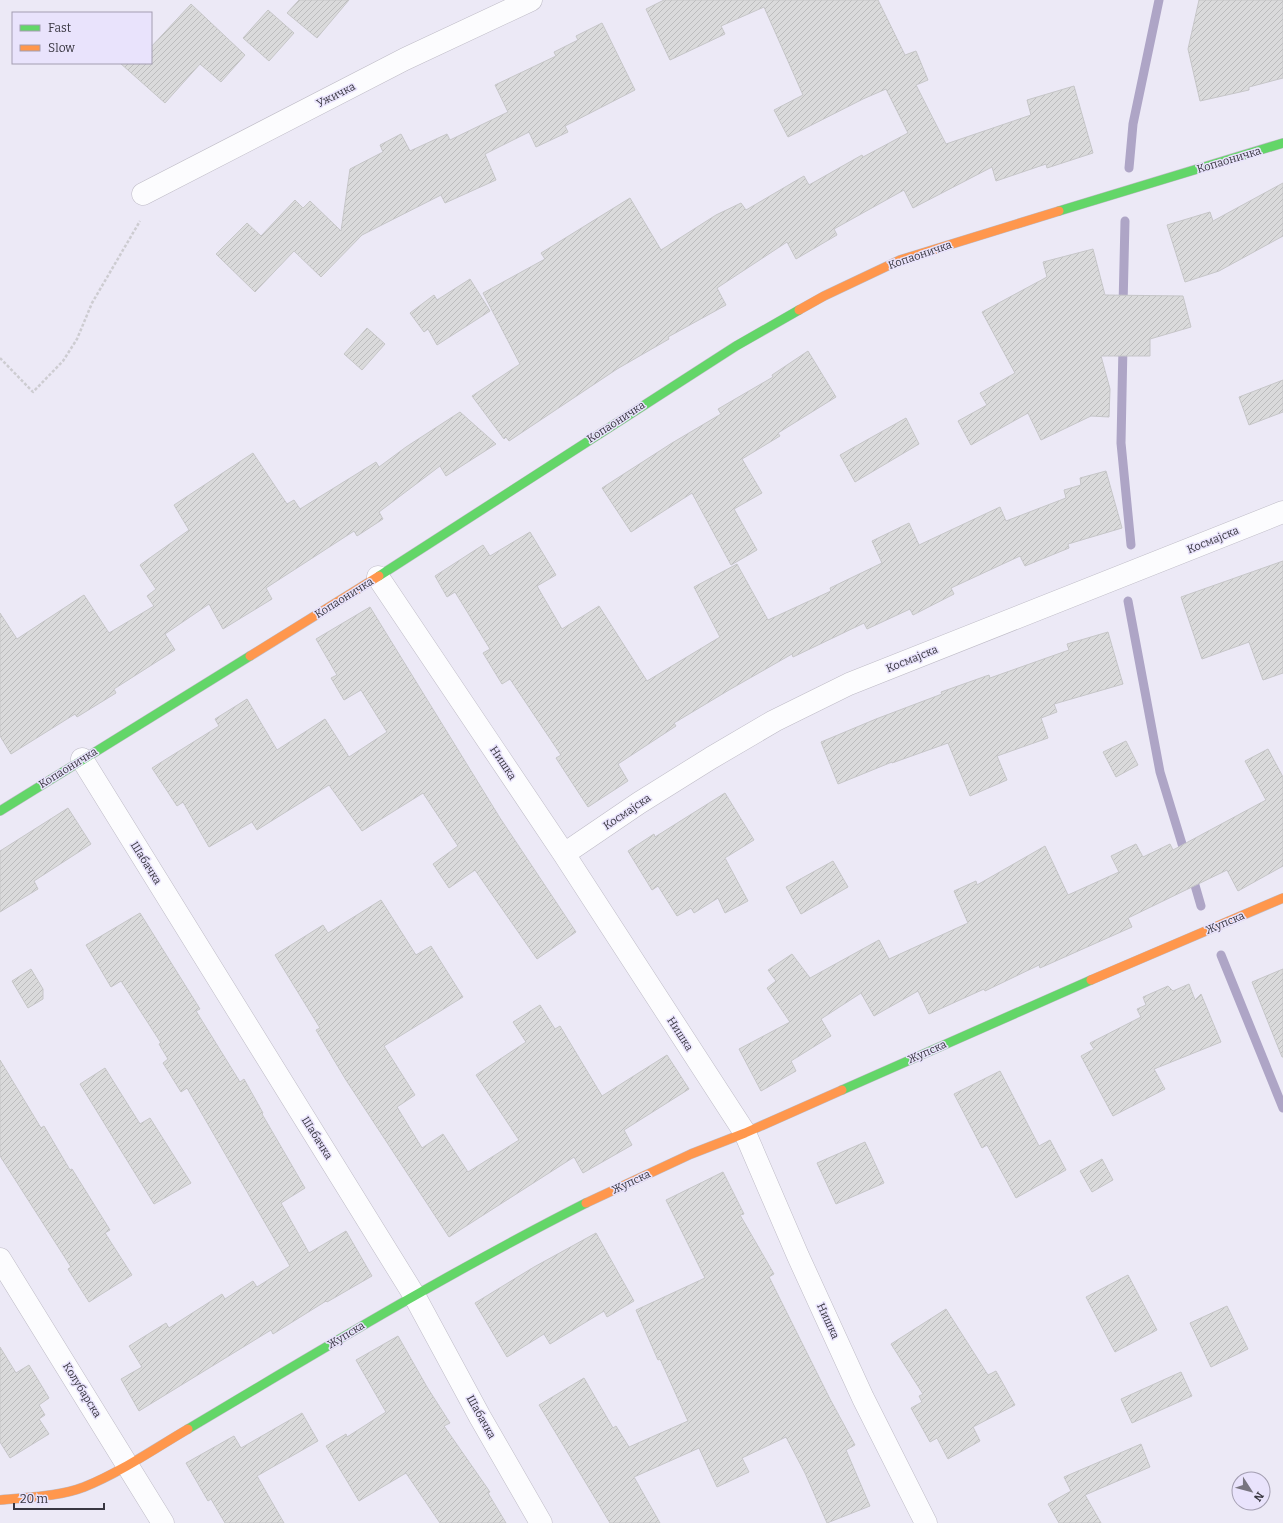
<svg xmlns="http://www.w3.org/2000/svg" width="1283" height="1523" font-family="Bitter,serif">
  <defs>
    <pattern id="building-hatch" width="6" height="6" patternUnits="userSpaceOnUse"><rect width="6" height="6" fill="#dadadb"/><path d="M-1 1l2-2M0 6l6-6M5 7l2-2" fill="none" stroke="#bcbcbd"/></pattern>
  </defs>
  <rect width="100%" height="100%" fill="#ece9f6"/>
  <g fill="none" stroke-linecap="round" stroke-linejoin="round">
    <path stroke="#aea5c6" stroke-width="9" d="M 1129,168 L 1133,124 L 1159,0
      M 1123,306 L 1125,221
      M 1123,345 L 1121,443 L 1131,545
      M 1128,601 L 1160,772 L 1186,857
      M 1192,875 L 1201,906
      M 1221,955 L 1283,1108"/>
  </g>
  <path fill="url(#building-hatch)" stroke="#c6c6c8" d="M 299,0 L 349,0 L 317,38 L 287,13 Z
    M 664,0 L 878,0 L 905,55 L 916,51 L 928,80 L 916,85 L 946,144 L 1031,115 L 1027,100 L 1074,86 L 1093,153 L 1047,168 L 1046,164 L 996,181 L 992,167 L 913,208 L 904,190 L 834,229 L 837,235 L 796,259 L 787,242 L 717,288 L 726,305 L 668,337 L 669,339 L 617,369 L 509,441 L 506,437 L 504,439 L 472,396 L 520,364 L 483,293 L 545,259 L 541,253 L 630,198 L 661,250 L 716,215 L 741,203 L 746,210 L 804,176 L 809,185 L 862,155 L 863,157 L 908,133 L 886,89 L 863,99 L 788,137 L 774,110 L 803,95 L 764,7 L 721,26 L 725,34 L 670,60 L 646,9 Z
    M 1199,0 L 1283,0 L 1283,78 L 1249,87 L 1249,90 L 1200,101 L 1188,49 Z
    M 191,4 L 245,55 L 221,82 L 200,64 L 165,103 L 120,63 L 151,63 L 151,47 Z
    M 268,10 L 294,33 L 269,61 L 243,38 Z
    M 602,23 L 635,90 L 565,126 L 568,132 L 536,147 L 529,132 L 485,154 L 496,180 L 445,203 L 441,195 L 362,235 L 321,277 L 294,251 L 255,292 L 216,254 L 247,223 L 261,236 L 295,200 L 303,208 L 310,201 L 341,231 L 350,169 L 383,152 L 380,145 L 401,134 L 410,151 L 447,134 L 450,140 L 508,112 L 495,85 L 556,56 L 554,52 L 578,40 L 576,36 Z
    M 1283,183 L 1283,236 L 1219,271 L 1185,282 L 1167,225 L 1210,212 L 1213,221 Z
    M 1093,249 L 1105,295 L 1183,296 L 1191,327 L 1150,339 L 1150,356 L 1101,356 L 1110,389 L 1109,417 L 1091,416 L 1041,440 L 1028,413 L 971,445 L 958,421 L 987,405 L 980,393 L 1015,373 L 982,312 L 1047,277 L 1043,262 Z
    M 470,279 L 490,311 L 437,345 L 428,329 L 424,332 L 410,313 L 434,295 L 437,300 Z
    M 367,328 L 385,344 L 362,370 L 344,354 Z
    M 808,351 L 836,397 L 778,433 L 780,436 L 742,459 L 762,493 L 734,509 L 757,550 L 731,565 L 692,493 L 631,532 L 602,488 L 672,443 L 721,414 L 718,409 L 773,377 L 772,375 Z
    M 1283,380 L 1283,412 L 1249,425 L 1239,397 Z
    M 460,412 L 496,444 L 446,476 L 440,466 L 379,512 L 383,519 L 357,536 L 354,531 L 266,588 L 272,599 L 223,629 L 209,604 L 165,634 L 175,650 L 114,689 L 116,693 L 77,717 L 75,714 L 11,754 L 0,736 L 0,613 L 17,639 L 84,595 L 109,633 L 154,606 L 147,596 L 156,589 L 140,565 L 189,530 L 174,505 L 253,453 L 287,504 L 294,500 L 300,509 L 376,462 L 379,467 L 406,447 Z
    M 906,418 L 919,444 L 855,482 L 840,455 Z
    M 1106,471 L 1122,528 L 1068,544 L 1069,548 L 1025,566 L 1020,556 L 951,588 L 954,594 L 913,615 L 910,609 L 867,629 L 864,623 L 793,657 L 792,654 L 729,690 L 674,723 L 676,726 L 618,764 L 628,781 L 588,807 L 556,758 L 561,755 L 510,679 L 502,684 L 483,653 L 490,649 L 455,592 L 447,597 L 435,576 L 483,545 L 490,556 L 530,532 L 556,575 L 537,586 L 562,629 L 599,606 L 647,681 L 720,637 L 694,587 L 737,564 L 768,620 L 831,591 L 830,588 L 882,563 L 872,541 L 909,523 L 919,545 L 1000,507 L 1006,521 L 1066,498 L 1064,490 L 1081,485 L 1080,478 Z
    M 1283,561 L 1283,673 L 1263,680 L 1249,642 L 1202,659 L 1181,597 Z
    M 370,607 L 500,818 L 576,932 L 537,959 L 475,870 L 449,888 L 433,864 L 458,846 L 423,793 L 362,831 L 329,785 L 257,830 L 252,822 L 209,847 L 183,802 L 177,806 L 152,768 L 219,726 L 215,719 L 247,699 L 277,750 L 325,719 L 349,757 L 387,732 L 361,690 L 344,700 L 331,678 L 337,675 L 316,639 Z
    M 1108,632 L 1123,684 L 1054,704 L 1057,712 L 1041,718 L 1048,738 L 997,756 L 1007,780 L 970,796 L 948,743 L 892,763 L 892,762 L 838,784 L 821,742 L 876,719 L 942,694 L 941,692 L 989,675 L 990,678 L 1069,650 L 1067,644 Z
    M 1126,741 L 1138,765 L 1116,777 L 1103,752 Z
    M 1268,749 L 1283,777 L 1283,866 L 1238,891 L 1227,870 L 1128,918 L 1132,927 L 1040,968 L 1039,965 L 985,991 L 984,989 L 929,1014 L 918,991 L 874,1016 L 861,993 L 821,1019 L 831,1036 L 791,1061 L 796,1071 L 761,1091 L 739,1049 L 790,1022 L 767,988 L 776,981 L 768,970 L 792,954 L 810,978 L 879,940 L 889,959 L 968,923 L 954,891 L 976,881 L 977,885 L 1045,846 L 1068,895 L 1119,872 L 1111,856 L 1136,844 L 1143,857 L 1170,844 L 1173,850 L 1266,800 L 1245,761 Z
    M 725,793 L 754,840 L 725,858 L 748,901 L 725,913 L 718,898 L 694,913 L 691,908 L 677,916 L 658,886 L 652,890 L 628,851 L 654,834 L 655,837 Z
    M 68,808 L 91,844 L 34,881 L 38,889 L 0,912 L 0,851 Z
    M 833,861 L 848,887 L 801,914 L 786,887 Z
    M 381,900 L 416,955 L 431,946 L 463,997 L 384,1046 L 415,1095 L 397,1107 L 422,1148 L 443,1134 L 468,1172 L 519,1140 L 476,1075 L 526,1042 L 513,1022 L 540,1005 L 555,1029 L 560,1026 L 602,1096 L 667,1055 L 689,1089 L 624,1130 L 632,1145 L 583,1173 L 574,1157 L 449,1237 L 346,1080 L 316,1030 L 320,1028 L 275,955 L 323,925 L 328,933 Z
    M 140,913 L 200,1009 L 196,1011 L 240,1082 L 244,1079 L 263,1113 L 262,1114 L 305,1188 L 281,1203 L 309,1253 L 346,1231 L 372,1276 L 327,1302 L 326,1301 L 273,1334 L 271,1330 L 139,1411 L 121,1379 L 142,1367 L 129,1346 L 166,1323 L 169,1328 L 222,1294 L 225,1299 L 253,1281 L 257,1287 L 290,1266 L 187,1088 L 181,1092 L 163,1063 L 168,1059 L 159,1044 L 161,1043 L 121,981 L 111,987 L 86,945 Z
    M 31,969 L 43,989 L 43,999 L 28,1008 L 12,981 Z
    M 1283,969 L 1283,1057 L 1282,1057 L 1252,982 Z
    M 1189,984 L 1195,1000 L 1201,994 L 1221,1042 L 1154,1069 L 1165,1089 L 1113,1116 L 1081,1056 L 1094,1049 L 1090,1043 L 1141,1017 L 1137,1009 L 1146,1005 L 1143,997 L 1168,986 L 1173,991 Z
    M 0,1060 L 41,1128 L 44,1126 L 70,1170 L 72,1169 L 110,1230 L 105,1233 L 132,1275 L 89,1302 L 68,1269 L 71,1267 L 0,1156 Z
    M 105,1068 L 140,1124 L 150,1118 L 191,1183 L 154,1204 L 80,1084 Z
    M 1000,1071 L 1039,1146 L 1050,1140 L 1066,1170 L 1016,1198 L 987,1145 L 982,1148 L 954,1094 Z
    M 865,1142 L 884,1183 L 836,1204 L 817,1163 Z
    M 1102,1159 L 1113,1180 L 1092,1192 L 1080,1171 Z
    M 723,1172 L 744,1214 L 740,1215 L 774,1274 L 769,1277 L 830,1399 L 855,1445 L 846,1450 L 870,1506 L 827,1523 L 805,1473 L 786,1437 L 742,1458 L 749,1472 L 717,1487 L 699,1448 L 634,1477 L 660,1523 L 610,1523 L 539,1405 L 584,1378 L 613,1428 L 616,1426 L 629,1447 L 688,1421 L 660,1359 L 658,1360 L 636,1310 L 705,1278 L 666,1200 Z
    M 596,1233 L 634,1301 L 607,1317 L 604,1311 L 550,1344 L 544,1334 L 507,1357 L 475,1303 L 534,1267 Z
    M 1128,1275 L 1157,1330 L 1115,1352 L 1086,1297 Z
    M 1227,1306 L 1248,1349 L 1211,1367 L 1190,1323 Z
    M 946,1309 L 988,1375 L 996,1371 L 1015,1405 L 973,1427 L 980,1441 L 948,1459 L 937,1438 L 930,1442 L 911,1408 L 922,1402 L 919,1396 L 923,1394 L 891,1344 Z
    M 398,1336 L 427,1387 L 450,1423 L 444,1426 L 490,1492 L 488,1493 L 506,1523 L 440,1523 L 406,1473 L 359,1501 L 326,1446 L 346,1434 L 347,1437 L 386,1412 L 356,1360 Z
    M 0,1347 L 16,1373 L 29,1365 L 49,1398 L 39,1405 L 45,1415 L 39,1419 L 49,1434 L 10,1458 L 0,1442 Z
    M 1181,1372 L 1192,1396 L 1132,1423 L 1121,1399 Z
    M 302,1413 L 318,1441 L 257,1476 L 284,1523 L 225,1523 L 211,1499 L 208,1501 L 186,1463 L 234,1436 L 241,1448 Z
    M 1141,1444 L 1150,1467 L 1085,1495 L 1101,1523 L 1059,1523 L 1048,1504 L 1071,1491 L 1064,1477 Z"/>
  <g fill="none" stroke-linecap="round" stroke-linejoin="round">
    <defs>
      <path id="street" d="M 143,194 L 405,59 L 531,0
        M 378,577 L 564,854 L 745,1133 L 798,1256 L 863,1398 L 926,1523
        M 82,759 L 414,1295 L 480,1417 L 541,1523
        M 564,854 L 639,803 L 711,758 L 774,721 L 849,684 L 1283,512
        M 0,1259 L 163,1523"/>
      <path id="fast" d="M 1059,211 L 1283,143
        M 379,576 L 736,346 L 799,310
        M 0,811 L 250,656
        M 842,1090 L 1091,980
        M 188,1429 C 319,1351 450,1272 586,1203"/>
      <path id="slow" d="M 799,310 L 824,296 L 900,260 L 1059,211
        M 250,656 L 379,576
        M 1091,980 L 1283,898
        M 586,1203 L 691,1154 L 745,1133 L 842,1090
        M 0,1500 C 28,1497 58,1497 84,1487 C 121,1472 154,1449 188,1429"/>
    </defs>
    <use href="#street" stroke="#bebbc6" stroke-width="23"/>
    <use href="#fast" stroke="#bebbc6" stroke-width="10"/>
    <use href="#slow" stroke="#bebbc6" stroke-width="10"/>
    <path stroke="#cdccd1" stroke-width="2.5" stroke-dasharray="3 2" stroke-linecap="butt" d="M 0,358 L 33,392 L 63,361 L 77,339 L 92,303 L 140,221"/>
    <use href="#street" stroke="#fcfcfe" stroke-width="22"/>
    <use href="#fast" stroke="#63d668" stroke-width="9"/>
    <use href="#slow" stroke="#ff974d" stroke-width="9"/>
  </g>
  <g text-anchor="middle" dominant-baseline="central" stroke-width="3" stroke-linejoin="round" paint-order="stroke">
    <g font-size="11" fill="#393741" stroke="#e9e3fc">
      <text transform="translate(336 95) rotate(-27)">Ужичка</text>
      <text transform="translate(1229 160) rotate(-17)">Копаоничка</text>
      <text transform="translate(920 255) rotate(-19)">Копаоничка</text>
      <text transform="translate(616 422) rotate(-33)">Копаоничка</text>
      <text transform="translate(1213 540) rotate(-22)">Космајска</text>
      <text transform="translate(344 598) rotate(-32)">Копаоничка</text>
      <text transform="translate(912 659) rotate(-22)">Космајска</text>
      <text transform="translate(503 763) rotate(56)">Нишка</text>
      <text transform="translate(68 768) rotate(-32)">Копаоничка</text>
      <text transform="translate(627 812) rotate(-34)">Космајска</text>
      <text transform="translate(146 863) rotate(58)">Шабачка</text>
      <text transform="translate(1225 923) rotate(-23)">Жупска</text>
      <text transform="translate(680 1034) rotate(57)">Нишка</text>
      <text transform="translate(927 1052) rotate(-24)">Жупска</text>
      <text transform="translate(317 1138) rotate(58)">Шабачка</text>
      <text transform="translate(631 1182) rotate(-25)">Жупска</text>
      <text transform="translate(828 1321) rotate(65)">Нишка</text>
      <text transform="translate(346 1335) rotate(-31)">Жупска</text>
      <text transform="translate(82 1390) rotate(58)">Колубарска</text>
      <text transform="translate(481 1417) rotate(61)">Шабачка</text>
    </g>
  </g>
  <rect x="12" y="12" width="140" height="52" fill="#e9e3fc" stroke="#a39eb1"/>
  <rect x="20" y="25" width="20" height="6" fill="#63d668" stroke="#a39eb1"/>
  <text x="48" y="32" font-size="12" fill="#393741">Fast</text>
  <rect x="20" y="45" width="20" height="6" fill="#ff974d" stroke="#a39eb1"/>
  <text x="48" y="52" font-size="12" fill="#393741">Slow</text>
  <g transform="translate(1251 1491) rotate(126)"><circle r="19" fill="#e9e3fc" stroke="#a39eb1"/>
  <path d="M0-3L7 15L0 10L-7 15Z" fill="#787580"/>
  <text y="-6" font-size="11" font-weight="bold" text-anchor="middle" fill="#393741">N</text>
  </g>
  <path d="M14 1503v6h90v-6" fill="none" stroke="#393741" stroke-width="2"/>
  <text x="20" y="1503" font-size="12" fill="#393741" stroke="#e9e3fc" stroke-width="3" paint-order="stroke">20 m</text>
</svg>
